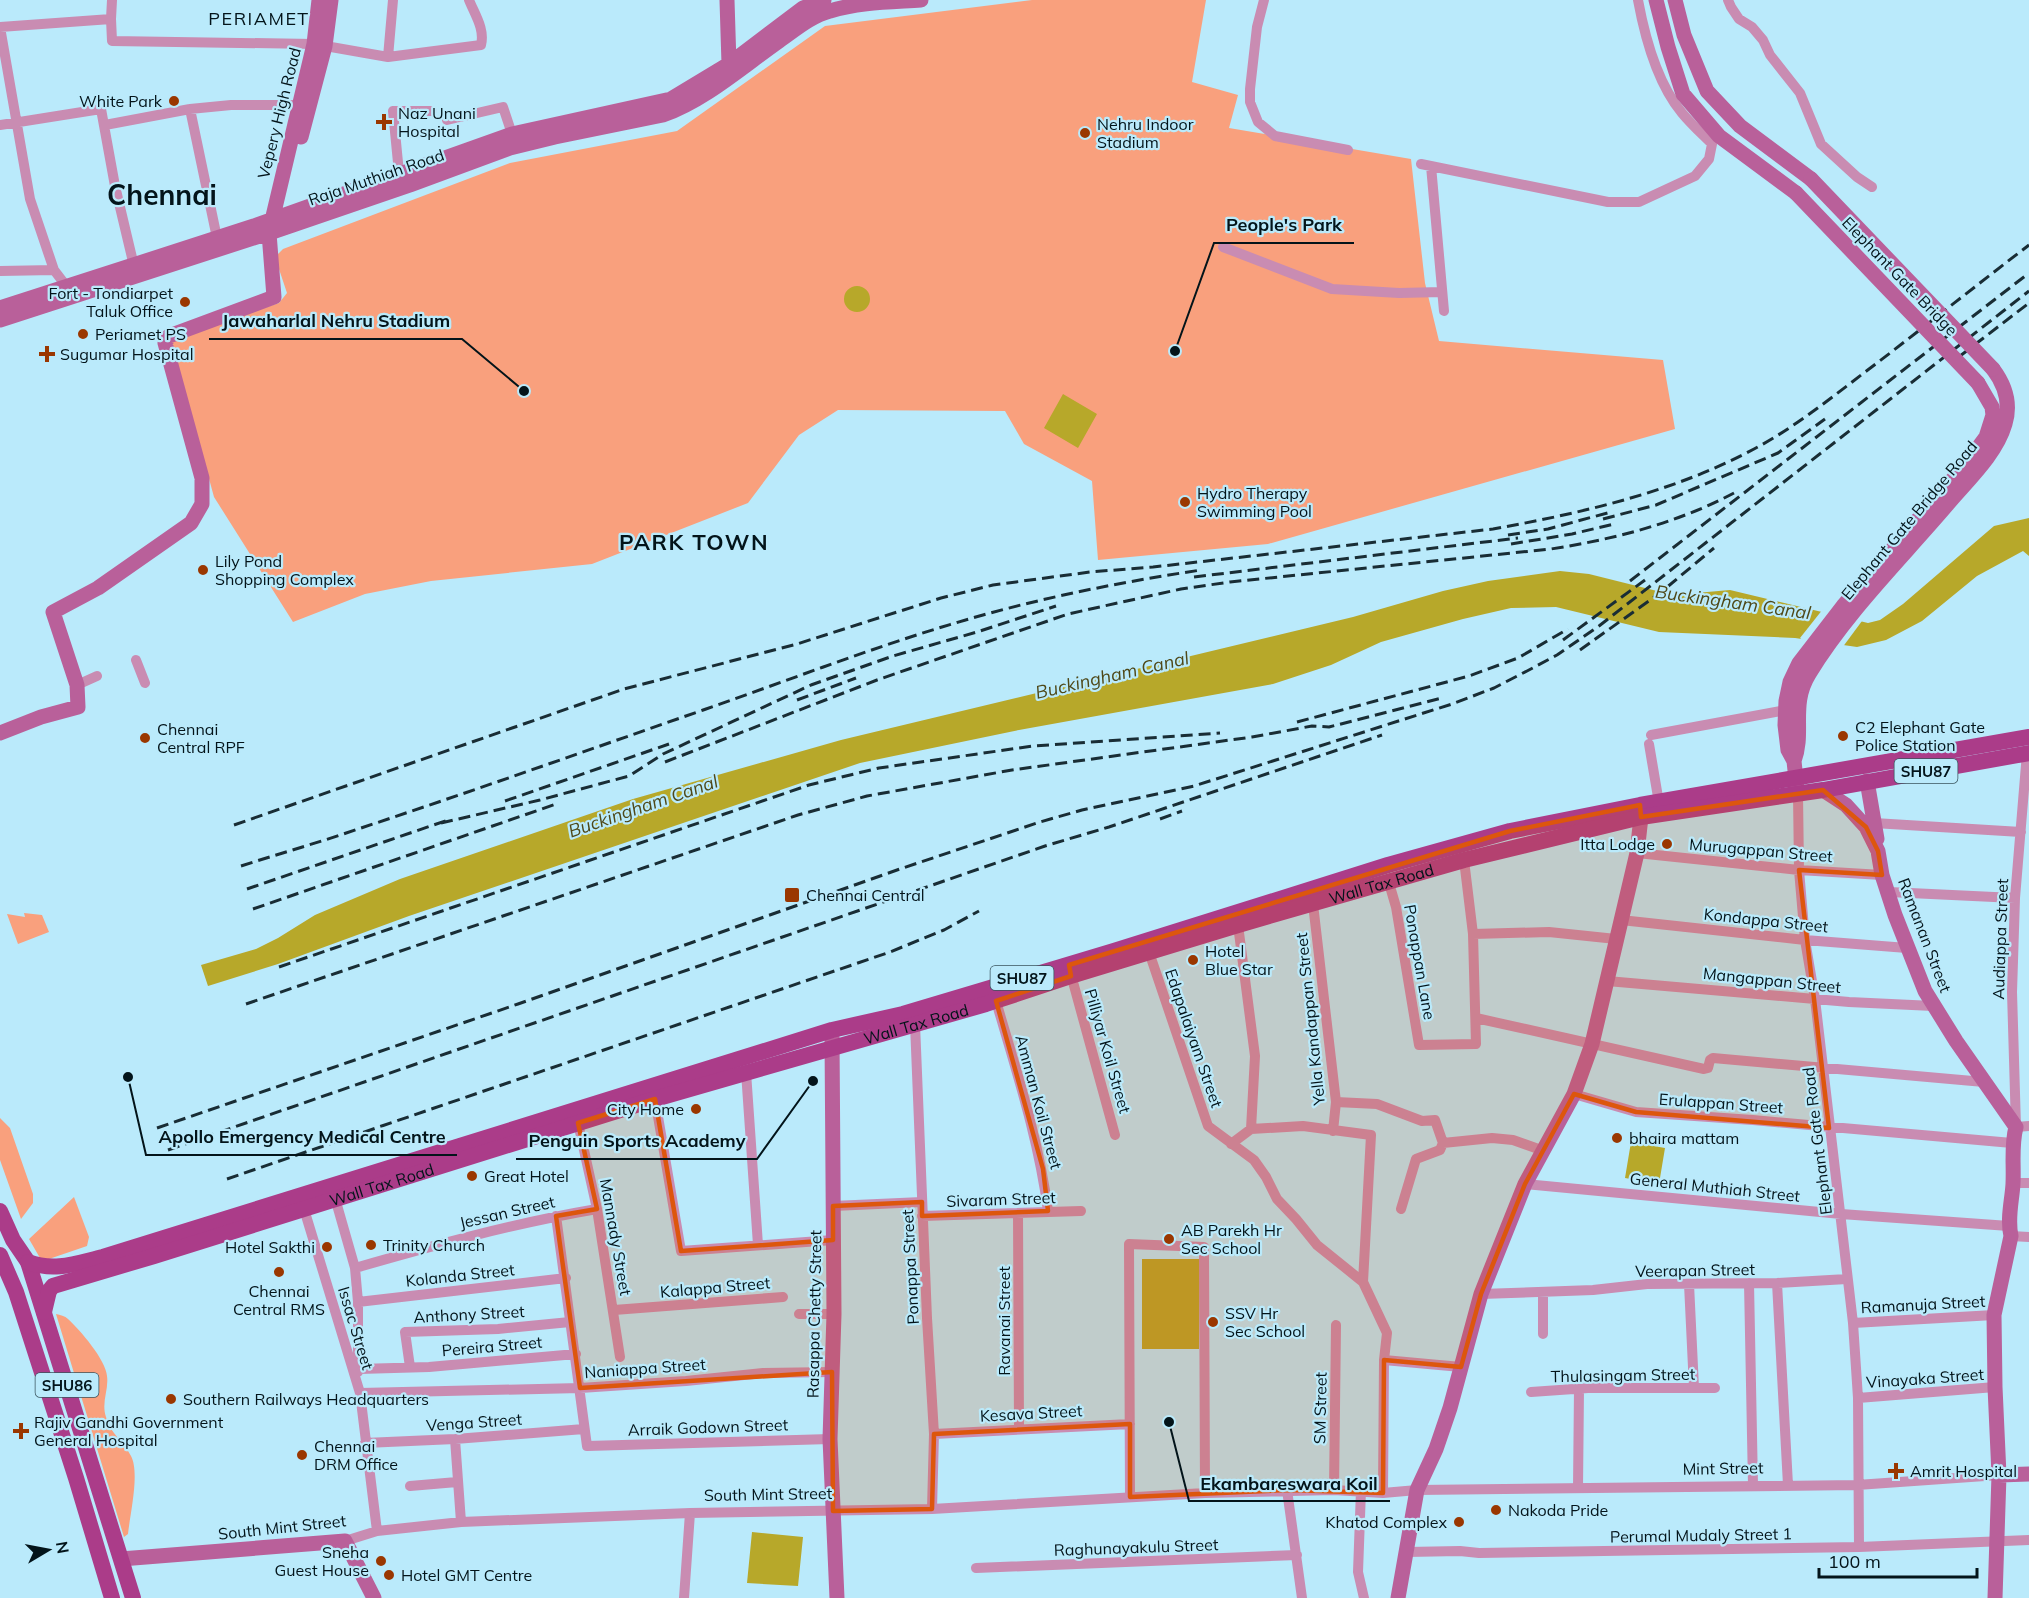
<svg xmlns="http://www.w3.org/2000/svg" width="2029" height="1598" font-family="Mulish,sans-serif">
  <rect width="100%" height="100%" fill="#baeafb"/>
  <path fill="#f9a07d" d="M 1032,0 L 1206,0 L 1192,82 L 1238,95 L 1229,128 L 1411,159 L 1425,283 L 1439,341 L 1663,360 L 1675,429 L 1268,544 L 1098,560 L 1092,481 L 1024,444 L 1005,411 L 838,410 L 799,435 L 748,503 L 592,564 L 431,581 L 365,594 L 293,622 L 214,497 L 171,339 L 279,303 L 287,293 L 275,257 L 283,249 L 510,163 L 677,131 L 825,26 Z
    M 24,913 L 42,915 L 49,932 L 18,944 L 7,914 L 25,917 Z
    M 0,1118 L 10,1128 L 33,1194 L 33,1203 L 21,1219 L 0,1160 Z
    M 74,1197 L 89,1237 L 87,1246 L 46,1260 L 40,1258 L 29,1239 Z
    M 56,1314 C 60,1315 65,1316 68,1319 C 80,1330 106,1360 107,1376 C 109,1390 101,1402 106,1417 C 110,1433 124,1442 131,1456 C 140,1473 130,1514 128,1534 L 124,1537 Z"/>
  <path fill="#b7a82a" d="M844 299a13 13 0 1 1 26 0a13 13 0 1 1-26 0Z
    M 1063,394 L 1097,414 L 1078,448 L 1044,428 Z
    M 2029,518 L 2029,556 L 2023,551 L 1977,576 L 1922,621 L 1886,640 L 1857,647 L 1795,638 L 1659,632 L 1556,607 L 1511,608 L 1463,619 L 1381,642 L 1331,665 L 1273,684 L 1019,730 L 860,763 L 409,916 L 278,964 L 208,986 L 201,965 L 256,949 L 278,938 L 315,915 L 400,879 L 633,799 L 841,740 L 1353,617 L 1443,591 L 1488,581 L 1560,571 L 1589,574 L 1673,595 L 1730,590 L 1868,623 L 1880,620 L 1903,604 L 1994,526 Z
    M 1631,1142 L 1665,1148 L 1659,1184 L 1625,1178 Z
    M 1142,1259 L 1200,1259 L 1199,1349 L 1142,1349 Z
    M 752,1532 L 803,1537 L 798,1586 L 747,1583 Z"/>
  <path fill="#baeafb" d="M 1823,609 L 1858,618 L 1862,621 L 1842,648 L 1806,643 L 1800,638 Z"/>
  <g fill="none" stroke-linecap="round" stroke-linejoin="round">
    <path stroke="#c98cb2" stroke-width="10" d="M 112,0 L 111,19 L 112,41 L 314,44 L 388,57 L 481,45 C 485,29 475,15 469,0
      M 1264,0 L 1257,27 L 1250,89 L 1250,102 L 1258,122 L 1275,136 L 1348,150
      M 1728,0 L 1731,7 L 1739,19 L 1752,27 L 1763,40 L 1770,55 L 1800,93 L 1821,144 L 1857,177 L 1872,187
      M 0,27 L 30,199 L 54,270 L 67,287
      M 0,27 L 111,19
      M 388,57 L 393,0
      M 190,109 L 217,238
      M 447,120 L 503,107 L 512,134
      M 0,125 L 101,109 L 115,186 L 134,266
      M 105,125 L 190,109 L 231,105 L 298,105
      M 1421,164 L 1608,202 L 1639,202 L 1695,176 L 1709,159 L 1712,144 C 1702,134 1691,124 1682,113 C 1657,83 1645,38 1638,0
      M 1431,166 L 1444,311
      M 399,173 L 393,111 L 432,111
      M 1223,247 L 1332,289 L 1399,293 L 1442,292
      M 0,271 L 54,270
      M 136,660 L 145,683
      M 77,685 L 97,676
      M 1651,735 L 1786,710
      M 1649,744 L 1659,803
      M 2027,753 L 2015,898 L 2012,992 L 2016,1127 L 2029,1126
      M 1798,794 L 1799,870 L 1805,940 L 1815,999 L 1853,1323 L 1858,1398 L 1859,1547
      M 1874,823 L 2021,832
      M 1637,853 L 1799,870 L 1882,875
      M 1389,883 L 1396,907 L 1419,1045 L 1476,1044 L 1473,934 L 1464,860
      M 1889,892 L 2015,898
      M 1313,904 L 1336,1102 L 1333,1131
      M 1621,920 L 1805,940 L 1907,948
      M 1238,925 L 1255,1056 L 1251,1129
      M 1473,934 L 1549,932 L 1616,939
      M 1149,952 L 1208,1126 L 1254,1160 L 1266,1177 L 1277,1199 L 1296,1219 L 1317,1245 L 1363,1282 L 1387,1333 L 1384,1360 L 1383,1493
      M 1070,971 L 1115,1135
      M 1607,981 L 1849,1002 L 1933,1006
      M 996,1001 C 1016,1070 1039,1140 1048,1211
      M 1476,1018 L 1704,1069 L 1708,1068 L 1710,1060 L 1713,1058 L 1984,1082
      M 915,1024 L 927,1318 L 934,1434 L 932,1509
      M 746,1072 L 758,1245
      M 1574,1094 L 1636,1112 L 1753,1120 L 2012,1143
      M 655,1099 L 681,1251 L 833,1240
      M 1336,1102 L 1377,1104 L 1422,1121 L 1435,1120 L 1443,1143 L 1492,1138 L 1513,1140 L 1544,1151
      M 578,1123 L 597,1209 L 620,1357
      M 1231,1144 L 1251,1129 L 1303,1126 L 1371,1135 L 1363,1282
      M 2013,1183 L 2029,1183
      M 1525,1184 L 1841,1214 L 2009,1226
      M 335,1198 L 355,1268 L 358,1302 L 358,1372
      M 833,1206 L 922,1202
      M 304,1209 L 360,1393 L 377,1531
      M 1401,1209 L 1416,1159 L 1440,1150 L 1443,1143
      M 1018,1213 L 1019,1428
      M 556,1216 L 587,1446 L 830,1439
      M 922,1216 L 1081,1211
      M 2011,1236 L 2029,1237
      M 355,1268 C 435,1245 515,1223 597,1209
      M 1749,1283 L 1753,1486
      M 1777,1283 L 1788,1485
      M 1689,1284 L 1694,1388
      M 1543,1292 L 1543,1334
      M 1481,1294 L 1593,1290 L 1647,1284 L 1777,1283 L 1847,1279
      M 358,1302 L 566,1278
      M 614,1310 L 783,1297
      M 799,1314 L 834,1314
      M 1853,1323 L 1994,1315
      M 1384,1360 L 1461,1367
      M 410,1367 L 405,1332 L 498,1329 L 570,1322
      M 359,1369 L 429,1367 L 576,1354
      M 1531,1392 L 1588,1388 L 1715,1388
      M 360,1393 L 580,1388 L 686,1381 L 763,1373 L 832,1372
      M 1858,1398 L 1995,1387
      M 934,1434 L 1130,1424
      M 455,1439 L 461,1522
      M 365,1443 L 455,1439 L 584,1429
      M 410,1486 L 457,1482
      M 1578,1488 L 1579,1389
      M 1287,1490 L 1302,1598
      M 1334,1490 L 1336,1325
      M 1361,1490 L 1358,1572 L 1364,1598
      M 1130,1497 L 1129,1244 L 1204,1247 L 1205,1493
      M 345,1541 L 377,1531 L 461,1522 L 690,1513 L 932,1509 L 1205,1493 L 1334,1490 L 1383,1493 L 1417,1490 L 1857,1485 L 1999,1475
      M 1407,1552 L 1460,1551 L 1479,1553 L 1859,1547 L 2029,1540
      M 976,1568 L 1297,1555
      M 684,1598 L 690,1513"/>
    <path stroke="#b9609a" stroke-width="15" d="M 727,0 L 729,64
      M 1656,0 L 1668,47 L 1683,94 L 1719,136 L 1796,193
      M 1675,0 L 1684,35 L 1707,91 L 1740,126 L 1811,179
      M 301,137 L 325,46 L 331,0
      M 0,308 L 254,226 L 512,134 L 671,99 L 729,64 L 803,8 L 824,0
      M 0,320 L 275,231 L 410,185 L 510,148 L 555,137 L 663,115 C 705,100 742,67 779,41 C 795,30 811,16 830,11 C 859,2 891,2 921,0
      M 0,733 L 41,717 L 78,707 L 77,685 L 53,612 L 98,588 L 191,523 L 202,504 L 202,478 L 165,343 L 169,336 L 274,297 L 269,233 L 314,44 L 319,0
      M 1794,761 C 1805,732 1790,705 1809,674 C 1846,613 1901,559 1947,505 C 1967,481 1996,455 2005,424 C 2011,404 2005,385 1993,369
      M 1867,781 L 1877,839
      M 1797,789 L 1794,761 L 1788,750 L 1785,725 L 1786,701 L 1790,682 L 1799,663 L 1843,606 L 1966,464 L 1986,437 L 1993,415 L 1992,407 L 1978,383
      M 1823,790 L 1846,805 L 1866,827 L 1878,851 L 1882,875 L 1895,915 L 1925,991 L 1956,1041 L 2016,1127 C 2011,1146 2014,1164 2013,1184 C 2012,1201 2007,1218 2011,1236 L 1994,1315 L 1995,1387 L 1999,1475 L 1995,1598
      M 832,1037 L 834,1314 L 830,1439 L 837,1598
      M 1999,1475 L 2029,1474
      M 121,1559 L 345,1541 L 374,1598
      M 1398,1598 L 1417,1490 L 1436,1449 L 1450,1408 L 1481,1294 L 1525,1184 L 1574,1094 L 1592,1044 L 1637,853 L 1641,817 L 1640,806"/>
    <g stroke="#ab3c89" stroke-width="16">
      <path d="M 0,1211 L 13,1240 L 28,1262 L 133,1598"/>
      <path d="M 0,1255 L 16,1292 L 76,1478 L 112,1598"/>
      <path d="M 28,1262 C 55,1272 77,1263 103,1257 L 832,1030 L 903,1014 L 1114,951 L 1388,865 L 1510,831 L 1640,805 L 2029,737"/>
      <path id="s1" d="M 44,1312 L 49,1291 L 53,1286 L 154,1256 L 655,1099 L 986,1004 L 1071,976 L 1238,925 L 1464,860 L 1641,817 L 1823,790 L 2029,753"/>
    </g>
    <path stroke="#192d35" stroke-width="3" stroke-dasharray="12 6" stroke-linecap="butt" d="M 1960,356 L 2029,303
      M 1603,519 L 1656,505 L 1778,453 L 1825,419
      M 1508,535 L 1548,529 L 1611,512
      M 1511,544 L 1572,534 L 1614,524
      M 1194,577 L 1518,538
      M 1630,581 L 2029,273
      M 1563,640 L 1645,580
      M 1580,650 L 1660,593 L 1714,548
      M 797,700 L 856,678
      M 1297,722 L 1469,676 L 1518,658 L 1568,629
      M 665,762 L 877,680 L 1068,614 L 1181,589 L 1230,582 L 1551,549 C 1615,539 1677,523 1734,493
      M 505,801 L 669,744
      M 1160,819 L 1182,811
      M 441,823 L 540,800 L 629,776 L 663,754 L 811,685 L 893,656 L 977,632 L 1056,606
      M 234,825 L 624,689 L 797,644 L 941,598 L 993,585 L 1090,572 L 1153,567 L 1493,529 C 1582,513 1674,492 1754,449 C 1799,425 1837,393 1877,363 C 1928,324 1978,284 2029,245
      M 241,866 C 281,853 321,842 361,828 C 476,790 591,749 706,709 C 798,677 889,641 983,615 C 1055,595 1128,581 1201,570
      M 247,889 L 448,820
      M 253,909 L 559,803
      M 279,967 L 809,785 L 879,768 L 1033,746 L 1220,733
      M 246,1004 L 798,815 L 867,796 L 1012,770 L 1252,737 L 1312,726 L 1329,727 L 1442,698
      M 157,1128 L 518,1004 L 897,870 L 1040,822 L 1082,810 L 1194,786 L 1452,704 L 1494,688 L 1527,671 L 1557,655 L 1599,626 L 2029,291
      M 168,1150 L 1045,846 L 1109,827 L 1382,735
      M 227,1179 L 890,952 L 944,930 L 979,911"/>
    <path stroke="#b9609a" stroke-width="15" d="M 1811,179 L 1993,369
      M 1796,193 L 1978,383"/>
  </g>
  <path fill="#dd560d" fill-opacity="0.2" stroke="#dd560d" stroke-width="4.5" stroke-linejoin="round" d="M 1823,790 L 1866,827 L 1878,851 L 1882,875 L 1799,870 L 1829,1128 L 1636,1112 L 1574,1094 L 1525,1184 L 1481,1294 L 1461,1367 L 1384,1360 L 1383,1493 L 1287,1490 L 1130,1497 L 1130,1424 L 934,1434 L 932,1509 L 833,1511 L 832,1372 L 580,1388 L 556,1216 L 597,1209 L 578,1123 L 655,1099 L 681,1251 L 833,1240 L 833,1206 L 922,1202 L 922,1216 L 1048,1211 L 1043,1169 L 996,1001 L 1071,976 L 1069,965 L 1510,831 L 1640,805 L 1641,817 Z"/>
  <g fill="#9a3700" stroke="#baeafb" stroke-width="2">
    <circle cx="174" cy="101" r="6"/>
    <path d="M381 113h6v6h6v6h-6v6h-6v-6h-6v-6h6z"/>
    <circle cx="1085" cy="133" r="6"/>
    <circle cx="185" cy="302" r="6"/>
    <circle cx="83" cy="334" r="6"/>
    <path d="M44 345h6v6h6v6h-6v6h-6v-6h-6v-6h6z"/>
    <circle cx="1185" cy="502" r="6"/>
    <circle cx="203" cy="570" r="6"/>
    <circle cx="1843" cy="736" r="6"/>
    <circle cx="145" cy="738" r="6"/>
    <circle cx="1667" cy="844" r="6"/>
    <rect x="784" y="887" width="16" height="16" rx="3"/>
    <circle cx="1193" cy="960" r="6"/>
    <circle cx="696" cy="1109" r="6"/>
    <circle cx="1617" cy="1138" r="6"/>
    <circle cx="472" cy="1176" r="6"/>
    <circle cx="1169" cy="1239" r="6"/>
    <circle cx="371" cy="1245" r="6"/>
    <circle cx="327" cy="1247" r="6"/>
    <circle cx="279" cy="1272" r="6"/>
    <circle cx="1213" cy="1322" r="6"/>
    <circle cx="171" cy="1399" r="6"/>
    <path d="M18 1422h6v6h6v6h-6v6h-6v-6h-6v-6h6z"/>
    <circle cx="302" cy="1455" r="6"/>
    <path d="M1893 1462h6v6h6v6h-6v6h-6v-6h-6v-6h6z"/>
    <circle cx="1496" cy="1510" r="6"/>
    <circle cx="1459" cy="1522" r="6"/>
    <circle cx="381" cy="1561" r="6"/>
    <circle cx="389" cy="1575" r="6"/>
  </g>
  <g text-anchor="middle" dominant-baseline="central" stroke-width="4.5" stroke-linejoin="round" paint-order="stroke">
    <g fill="#baeafb" stroke="#3a545e" stroke-width="1.5">
      <rect x="1894.5" y="759" width="63" height="24" rx="4.5"/>
      <rect x="990.5" y="966" width="63" height="24" rx="4.5"/>
      <rect x="35.5" y="1373" width="63" height="24" rx="4.5"/>
    </g>
    <g font-size="15" font-weight="bold" fill="#03141a">
      <text x="1926" y="771">SHU87</text>
      <text x="1022" y="978">SHU87</text>
      <text x="67" y="1385">SHU86</text>
    </g>
    <g font-size="16" fill="#03141a" stroke="#baeafb" text-anchor="start">
      <text x="162" y="101" text-anchor="end">White Park</text>
      <text x="398" y="113">Naz Unani<tspan x="398" dy="18">Hospital</tspan></text>
      <text x="1097" y="124">Nehru Indoor<tspan x="1097" dy="18">Stadium</tspan></text>
      <text x="173" y="293" text-anchor="end">Fort - Tondiarpet<tspan x="173" dy="18">Taluk Office</tspan></text>
      <text x="95" y="334">Periamet PS</text>
      <text x="60" y="354">Sugumar Hospital</text>
      <text x="1197" y="493">Hydro Therapy<tspan x="1197" dy="18">Swimming Pool</tspan></text>
      <text x="215" y="561">Lily Pond<tspan x="215" dy="18">Shopping Complex</tspan></text>
      <text x="1855" y="727">C2 Elephant Gate<tspan x="1855" dy="18">Police Station</tspan></text>
      <text x="157" y="729">Chennai<tspan x="157" dy="18">Central RPF</tspan></text>
      <text x="1655" y="844" text-anchor="end">Itta Lodge</text>
      <text x="806" y="895">Chennai Central</text>
      <text x="1205" y="951">Hotel<tspan x="1205" dy="18">Blue Star</tspan></text>
      <text x="684" y="1109" text-anchor="end">City Home</text>
      <text x="1629" y="1138">bhaira mattam</text>
      <text x="484" y="1176">Great Hotel</text>
      <text x="1181" y="1230">AB Parekh Hr<tspan x="1181" dy="18">Sec School</tspan></text>
      <text x="383" y="1245">Trinity Church</text>
      <text x="315" y="1247" text-anchor="end">Hotel Sakthi</text>
      <text x="279" y="1291" text-anchor="middle">Chennai<tspan x="279" dy="18">Central RMS</tspan></text>
      <text x="1225" y="1313">SSV Hr<tspan x="1225" dy="18">Sec School</tspan></text>
      <text x="183" y="1399">Southern Railways Headquarters</text>
      <text x="34" y="1422">Rajiv Gandhi Government<tspan x="34" dy="18">General Hospital</tspan></text>
      <text x="314" y="1446">Chennai<tspan x="314" dy="18">DRM Office</tspan></text>
      <text x="1910" y="1471">Amrit Hospital</text>
      <text x="1508" y="1510">Nakoda Pride</text>
      <text x="1447" y="1522" text-anchor="end">Khatod Complex</text>
      <text x="369" y="1552" text-anchor="end">Sneha<tspan x="369" dy="18">Guest House</tspan></text>
      <text x="401" y="1575">Hotel GMT Centre</text>
    </g>
    <g font-size="16" fill="#03141a" stroke="#baeafb">
      <text transform="translate(279 113) rotate(-76)">Vepery High Road</text>
      <text transform="translate(376 177) rotate(-19)">Raja Muthiah Road</text>
      <text transform="translate(1900 276) rotate(46)">Elephant Gate Bridge</text>
      <text transform="translate(1909 520) rotate(-50)">Elephant Gate Bridge Road</text>
      <text transform="translate(1761 850) rotate(5)">Murugappan Street</text>
      <text stroke="none"><textPath href="#s1" startOffset="1416">Wall Tax Road</textPath></text>
      <text transform="translate(1766 920) rotate(6)">Kondappa Street</text>
      <text transform="translate(1925 935) rotate(69)">Ramanan Street</text>
      <text transform="translate(2000 939) rotate(-88)">Audiappa Street</text>
      <text transform="translate(1420 962) rotate(80)">Ponappan Lane</text>
      <text transform="translate(1772 980) rotate(6)">Mangappan Street</text>
      <text transform="translate(1310 1019) rotate(-96)">Yella Kandappan Street</text>
      <text stroke="none"><textPath href="#s1" startOffset="930">Wall Tax Road</textPath></text>
      <text transform="translate(1194 1038) rotate(71)">Edapalaiyam Street</text>
      <text transform="translate(1108 1051) rotate(74)">Pilliyar Koil Street</text>
      <text transform="translate(1039 1102) rotate(75)">Amman Koil Street</text>
      <text transform="translate(1721 1103) rotate(4)">Erulappan Street</text>
      <text transform="translate(1817 1141) rotate(-97)">Elephant Gate Road</text>
      <text stroke="none"><textPath href="#s1" startOffset="372">Wall Tax Road</textPath></text>
      <text transform="translate(1715 1187) rotate(6)">General Muthiah Street</text>
      <text transform="translate(1001 1199) rotate(-2)">Sivaram Street</text>
      <text transform="translate(507 1212) rotate(-13)">Jessan Street</text>
      <text transform="translate(616 1237) rotate(80)">Mannady Street</text>
      <text transform="translate(910 1267) rotate(-93)">Ponappa Street</text>
      <text transform="translate(1695 1270) rotate(-1)">Veerapan Street</text>
      <text transform="translate(460 1275) rotate(-6)">Kolanda Street</text>
      <text transform="translate(715 1287) rotate(-5)">Kalappa Street</text>
      <text transform="translate(1923 1304) rotate(-3)">Ramanuja Street</text>
      <text transform="translate(469 1314) rotate(-3)">Anthony Street</text>
      <text transform="translate(814 1314) rotate(-89)">Rasappa Chetty Street</text>
      <text transform="translate(1004 1321) rotate(-90)">Ravanai Street</text>
      <text transform="translate(356 1328) rotate(73)">Issac Street</text>
      <text transform="translate(492 1346) rotate(-5)">Pereira Street</text>
      <text transform="translate(645 1368) rotate(-4)">Naniappa Street</text>
      <text transform="translate(1623 1375) rotate(-1)">Thulasingam Street</text>
      <text transform="translate(1925 1378) rotate(-4)">Vinayaka Street</text>
      <text transform="translate(1320 1408) rotate(-89)">SM Street</text>
      <text transform="translate(1031 1413) rotate(-3)">Kesava Street</text>
      <text transform="translate(474 1422) rotate(-4)">Venga Street</text>
      <text transform="translate(708 1427) rotate(-2)">Arraik Godown Street</text>
      <text transform="translate(1723 1468) rotate(-1)">Mint Street</text>
      <text transform="translate(768 1494) rotate(-1)">South Mint Street</text>
      <text transform="translate(282 1527) rotate(-6)">South Mint Street</text>
      <text transform="translate(1701 1535) rotate(-1)">Perumal Mudaly Street 1</text>
      <text transform="translate(1136 1547) rotate(-2)">Raghunayakulu Street</text>
    </g>
    <g font-size="18" letter-spacing="1.5" fill="#03141a" stroke="#baeafb">
      <text x="259" y="18">PERIAMET</text>
    </g>
    <g font-size="18" font-style="italic" fill="#4e4818" stroke="#baeafb">
      <text transform="translate(1733 602) rotate(8)">Buckingham Canal</text>
      <text transform="translate(1112 675) rotate(-13)">Buckingham Canal</text>
      <text transform="translate(643 806) rotate(-19)">Buckingham Canal</text>
    </g>
    <g font-size="22" font-weight="bold" letter-spacing="1.5" fill="#03141a" stroke="#baeafb">
      <text x="694" y="542">PARK TOWN</text>
    </g>
    <g font-size="28" font-weight="bold" fill="#03141a" stroke="#baeafb">
      <text x="162" y="194">Chennai</text>
    </g>
  </g>
  <path fill="none" stroke="#03141a" stroke-width="2" d="M1175 351L1214 243H1354M524 391L462 339H209M128 1077L146 1155H457M813 1081L757 1159H516M1169 1422L1189 1501H1390"/>
  <g fill="#03141a" stroke="#baeafb" stroke-width="2">
    <circle cx="1175" cy="351" r="6"/>
    <circle cx="524" cy="391" r="6"/>
    <circle cx="128" cy="1077" r="6"/>
    <circle cx="813" cy="1081" r="6"/>
    <circle cx="1169" cy="1422" r="6"/>
  </g>
  <g font-size="18" text-anchor="middle" font-weight="bold" fill="#03141a" stroke="#baeafb" stroke-width="4.5" stroke-linejoin="round" paint-order="stroke">
    <text x="1284" y="231">People's Park</text>
    <text x="336" y="327">Jawaharlal Nehru Stadium</text>
    <text x="302" y="1143">Apollo Emergency Medical Centre</text>
    <text x="637" y="1147">Penguin Sports Academy</text>
    <text x="1289" y="1490">Ekambareswara Koil</text>
  </g>
  <g transform="translate(48 1550) rotate(80)" stroke="#baeafb" stroke-width="4.5" paint-order="stroke">
  <path d="M0-4.5L10 22L0 15L-10 22Z" fill="#03141a"/>
  <text y="-9" font-size="16" font-weight="bold" text-anchor="middle" fill="#03141a">N</text>
  </g>
  <path d="M1819 1568v9h158v-9" fill="none" stroke="#03141a" stroke-width="3"/>
  <text x="1828" y="1568" font-size="18" fill="#03141a" stroke="#baeafb" stroke-width="4.5" paint-order="stroke">100 m</text>
</svg>
